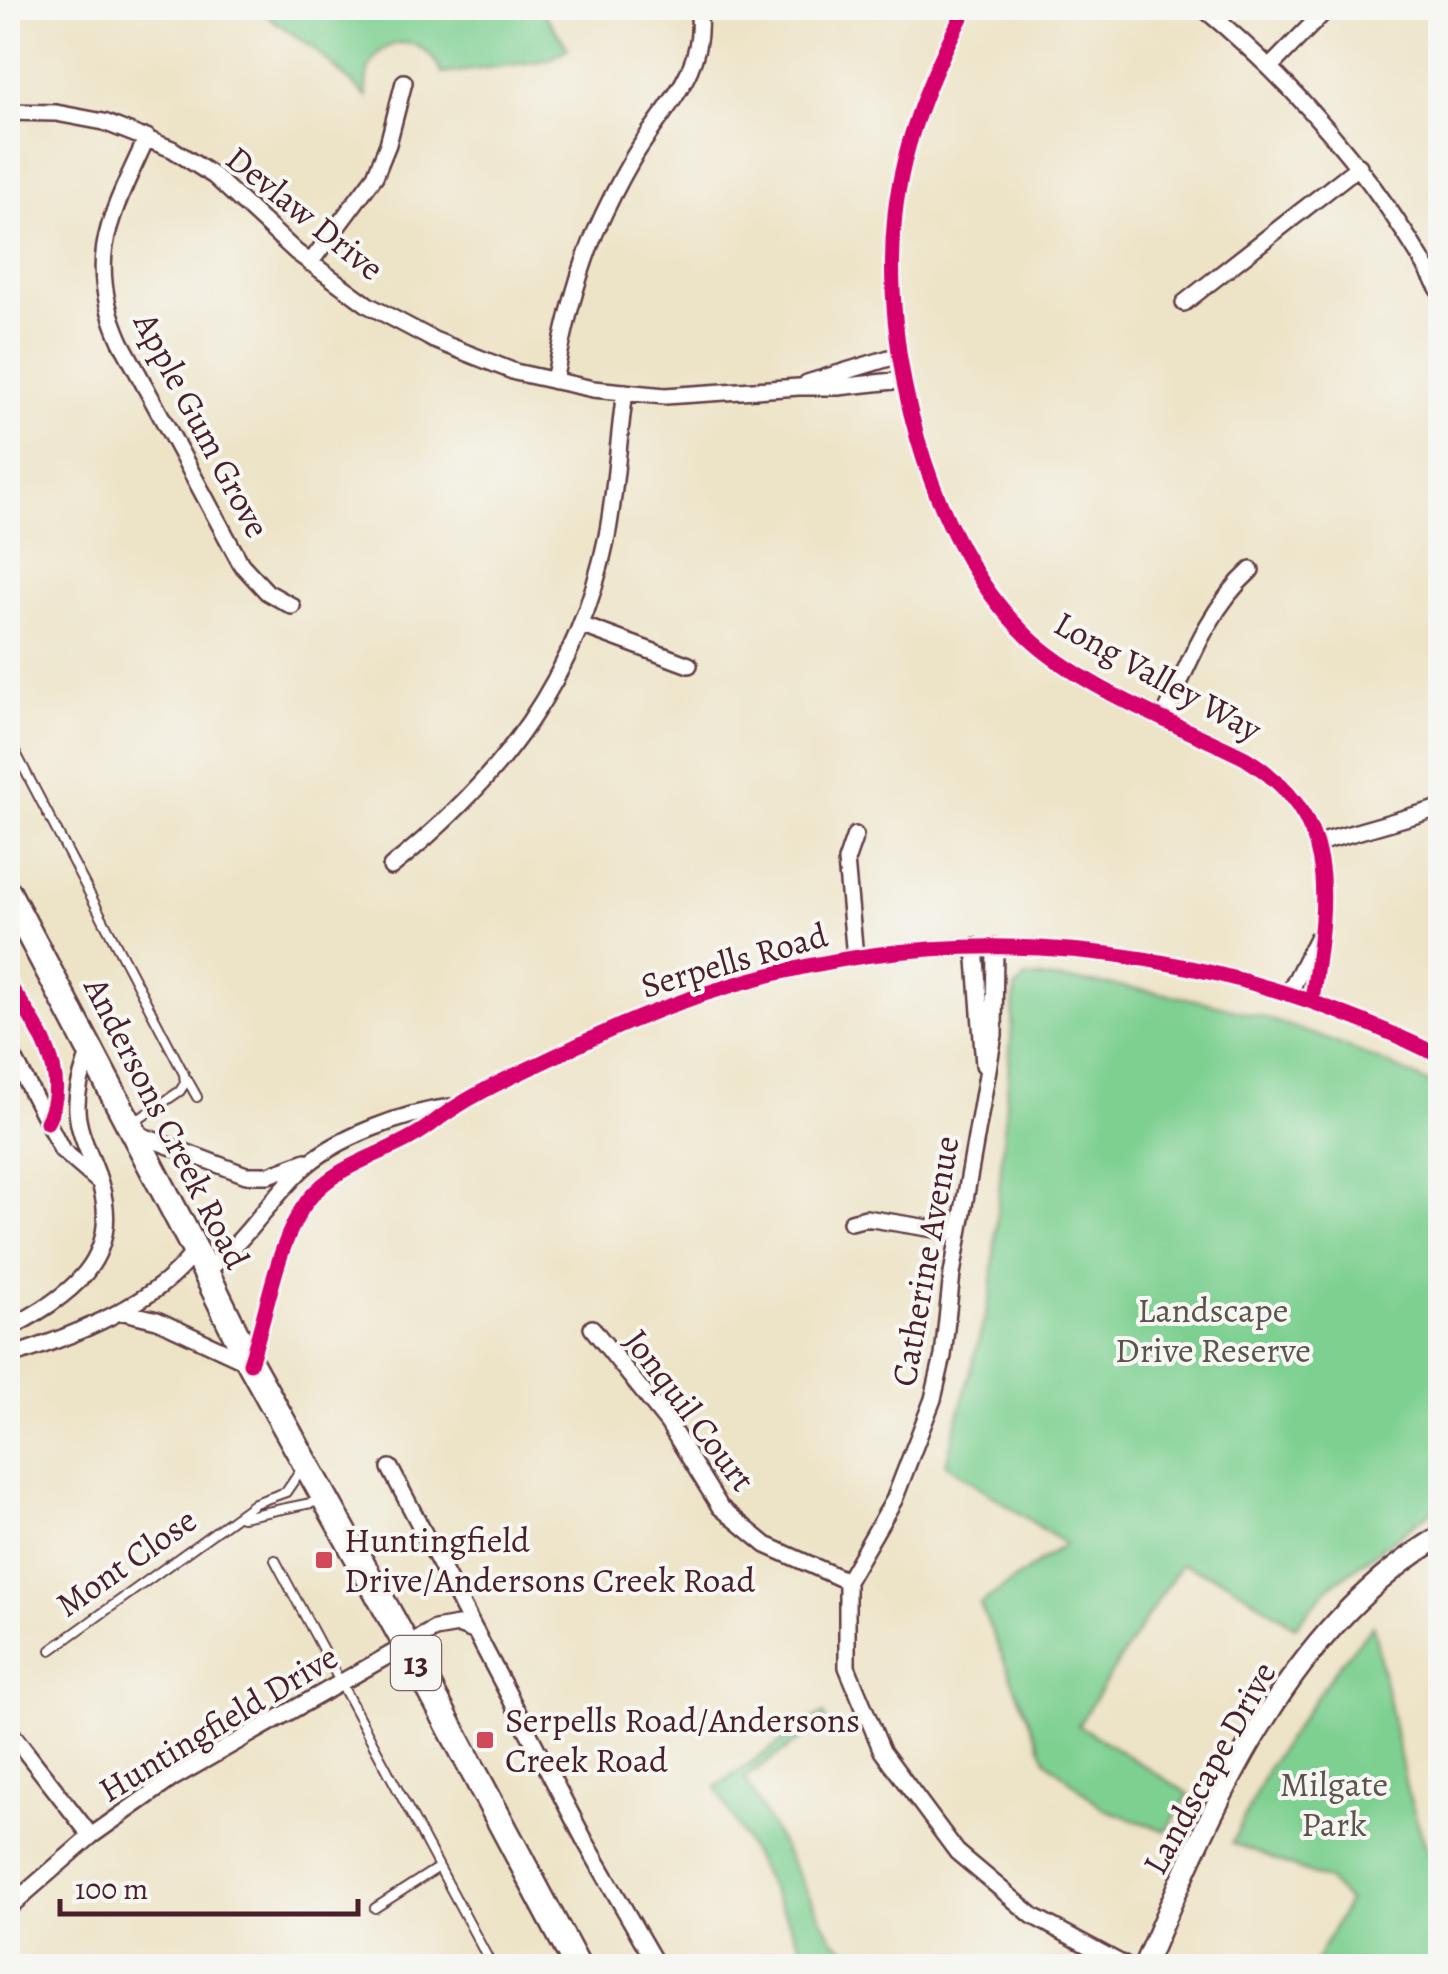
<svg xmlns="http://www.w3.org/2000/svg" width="1448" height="1974" font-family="Alegreya,serif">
  <rect width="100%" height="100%" fill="#f6f6f2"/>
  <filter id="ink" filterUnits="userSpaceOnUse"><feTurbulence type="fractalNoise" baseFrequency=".01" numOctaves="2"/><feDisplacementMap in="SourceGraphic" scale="20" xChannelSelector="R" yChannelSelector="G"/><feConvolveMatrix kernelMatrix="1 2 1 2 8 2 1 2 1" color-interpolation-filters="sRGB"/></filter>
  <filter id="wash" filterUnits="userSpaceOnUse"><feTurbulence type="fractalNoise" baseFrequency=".0048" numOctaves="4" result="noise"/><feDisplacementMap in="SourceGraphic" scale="40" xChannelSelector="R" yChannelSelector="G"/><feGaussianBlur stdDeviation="2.25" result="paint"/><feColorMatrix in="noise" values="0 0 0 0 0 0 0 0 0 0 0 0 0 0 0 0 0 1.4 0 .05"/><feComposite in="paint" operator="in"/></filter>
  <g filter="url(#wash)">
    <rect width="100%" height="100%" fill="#ede3c6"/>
    <path fill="#7ed091" stroke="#64785e" stroke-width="2.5" d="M 264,8 L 540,8 L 568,48 L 548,60 L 442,74 C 420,21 358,41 367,97 L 313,48 L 260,11 Z
      M 1027,977 C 1182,987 1302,1020 1440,1089 L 1440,1505 L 1330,1586 L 1295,1626 L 1227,1581 L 1181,1564 L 1078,1725 L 1189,1794 L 1166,1831 L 1104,1809 L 1046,1760 L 980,1604 L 1065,1544 L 946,1464 L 991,1294 L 1015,989 Z
      M 1373,1625 L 1407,1791 L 1440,1888 L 1440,1966 L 1313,1966 L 1348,1901 L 1327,1880 L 1232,1843 L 1270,1764 L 1335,1670 Z
      M 823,1713 L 826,1721 L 745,1778 L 833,1939 L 868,1966 L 813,1966 L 716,1787 Z"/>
  </g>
  <g filter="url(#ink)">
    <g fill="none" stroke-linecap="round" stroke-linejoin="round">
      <defs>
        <path id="service" d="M 8,738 L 184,1074 L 185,1083 L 180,1091 L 133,1123
          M 187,1079 L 197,1097
          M 242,1517 L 321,1501
          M 275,1560 L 492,1966
          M 51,1650 L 255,1503 L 286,1492 L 301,1470
          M 375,1908 L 439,1867"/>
        <path id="minor" d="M 966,8 C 932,72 903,141 895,214 C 881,350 926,539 1027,636 C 1078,686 1179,725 1245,758 C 1343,818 1326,901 1312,1000
          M 1203,8 C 1299,87 1379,182 1440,291
          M 1270,67 L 1328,8
          M 8,112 L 56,113 L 104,122 L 172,149 L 214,176 L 296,252 L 368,305 L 434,340 L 515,372 L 593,389 L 665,396 L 799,387 L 838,387 L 903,380
          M 147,137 C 112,215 83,258 121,342 L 241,564 L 267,592 L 292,606
          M 310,263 L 375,176 L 388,144 L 404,82
          M 1184,303 L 1359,166
          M 554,381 C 564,331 575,281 595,233 C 606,208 619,182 633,158 C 663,108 708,70 698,8
          M 807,383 L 899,355
          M 581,625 L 689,665
          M 1164,717 C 1188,666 1208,609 1251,570
          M 855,835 L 846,861 L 855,957
          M 1318,843 L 1440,808
          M 391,867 C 502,778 578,678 607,536 C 616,489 618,440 625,392
          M 975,946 L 984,1065
          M 995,946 L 994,1035 L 952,1274 L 943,1356 L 933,1399 L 894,1500 L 847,1581 L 847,1667 L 882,1751 L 957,1852 L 1033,1916 L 1126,1966
          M 1289,993 L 1317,938
          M 8,1047 L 62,1150 L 98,1181
          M 135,1133 L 246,1175 L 269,1175 L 306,1161
          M 851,1222 L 866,1218 L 959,1233
          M 205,1272 C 244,1243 267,1203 301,1170 C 336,1137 404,1113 451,1107
          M 120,1311 L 157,1320 L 250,1363 C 268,1312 276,1242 308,1200 C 340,1160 390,1155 429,1126 C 471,1093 520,1073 568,1050 C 855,908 1155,915 1440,1056
          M 592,1328 L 668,1423 L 720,1507 L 766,1545 L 847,1581
          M 8,1329 C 67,1297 124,1261 100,1183 C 93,1159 78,1135 77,1110 C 76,1089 84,1069 90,1050
          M 8,1357 C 68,1338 159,1304 195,1250
          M 390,1468 L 585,1841 L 657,1966
          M 8,1729 L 91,1836
          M 8,1908 L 91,1836 L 173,1778 L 435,1629 L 458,1625 L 476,1632"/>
        <path id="tertiary" d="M 1144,1966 C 1212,1808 1286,1628 1440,1537"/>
        <path id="primary" d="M 8,893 L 195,1250 L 250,1363 L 407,1646 L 577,1966"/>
      </defs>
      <use href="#service" stroke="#623c42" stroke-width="12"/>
      <use href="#minor" stroke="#623c42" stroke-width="20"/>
      <use href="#tertiary" stroke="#623c42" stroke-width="25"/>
      <use href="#primary" stroke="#623c42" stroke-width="30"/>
      <use href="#service" stroke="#fff" stroke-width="8"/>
      <use href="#minor" stroke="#fff" stroke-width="15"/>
      <use href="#tertiary" stroke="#fff" stroke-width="20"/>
      <use href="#primary" stroke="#fff" stroke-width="25"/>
      <defs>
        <path id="cycleway" d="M 966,8 C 932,72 903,141 895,214 C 881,350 926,539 1027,636 C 1078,686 1179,725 1245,758 C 1343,818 1326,901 1312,1000
          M 8,984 C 35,1022 73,1075 47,1122
          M 250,1363 C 268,1312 276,1242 308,1200 C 340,1160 390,1155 429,1126 C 471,1093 520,1073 568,1050 C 855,908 1155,915 1440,1056"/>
      </defs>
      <use href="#cycleway" stroke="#f6f6f2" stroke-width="21"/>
      <use href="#cycleway" stroke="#d6006c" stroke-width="15"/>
    </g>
  </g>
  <g fill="#d1495b" stroke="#f6f6f2" stroke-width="4">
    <rect x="314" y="1550" width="20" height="20" rx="5"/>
    <rect x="475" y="1730" width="20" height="20" rx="5"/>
  </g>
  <g text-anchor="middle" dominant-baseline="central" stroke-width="8" stroke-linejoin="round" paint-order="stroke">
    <rect fill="#f6f6f2" stroke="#7e6067" stroke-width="2.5" x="391" y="1636" width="50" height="54" rx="8"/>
    <g font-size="32" font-weight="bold" fill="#4a1f2b">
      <text x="416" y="1663">13</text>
    </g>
    <g font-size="35" fill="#4a1f2b" stroke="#f6f6f2">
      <text transform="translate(305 213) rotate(39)">Devlaw Drive</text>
      <text transform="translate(202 425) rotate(62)">Apple Gum Grove</text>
      <text transform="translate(1158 676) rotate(29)">Long Valley Way</text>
      <text transform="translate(734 960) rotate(-16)">Serpells Road</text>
      <text transform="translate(167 1123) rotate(63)">Andersons Creek Road</text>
      <text transform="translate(925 1261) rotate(-80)">Catherine Avenue</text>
      <text transform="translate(690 1410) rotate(53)">Jonquil Court</text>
      <text transform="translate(126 1562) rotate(-35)">Mont Close</text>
      <text transform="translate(218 1723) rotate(-31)">Huntingfield Drive</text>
      <text transform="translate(1209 1768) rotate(-61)">Landscape Drive</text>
    </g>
    <g font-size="35" fill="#5a544a" stroke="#f6f6f2">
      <text x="1213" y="1310">Landscape<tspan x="1213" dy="40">Drive Reserve</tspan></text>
      <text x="1334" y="1784">Milgate<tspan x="1334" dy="40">Park</tspan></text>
    </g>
    <g font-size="35" fill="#4a1f2b" stroke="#f6f6f2" text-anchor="start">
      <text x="344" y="1540">Huntingfield<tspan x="344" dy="40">Drive/Andersons Creek Road</tspan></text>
      <text x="505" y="1720">Serpells Road/Andersons<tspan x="505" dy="40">Creek Road</tspan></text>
    </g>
  </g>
  <rect width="1448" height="1974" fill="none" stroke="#f6f6f2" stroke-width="40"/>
  <path d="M60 1899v15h298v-15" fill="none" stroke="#4a1f2b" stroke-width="5"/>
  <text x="75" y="1899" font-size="30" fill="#4a1f2b" stroke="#f6f6f2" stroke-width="8" paint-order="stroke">100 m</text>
</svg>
